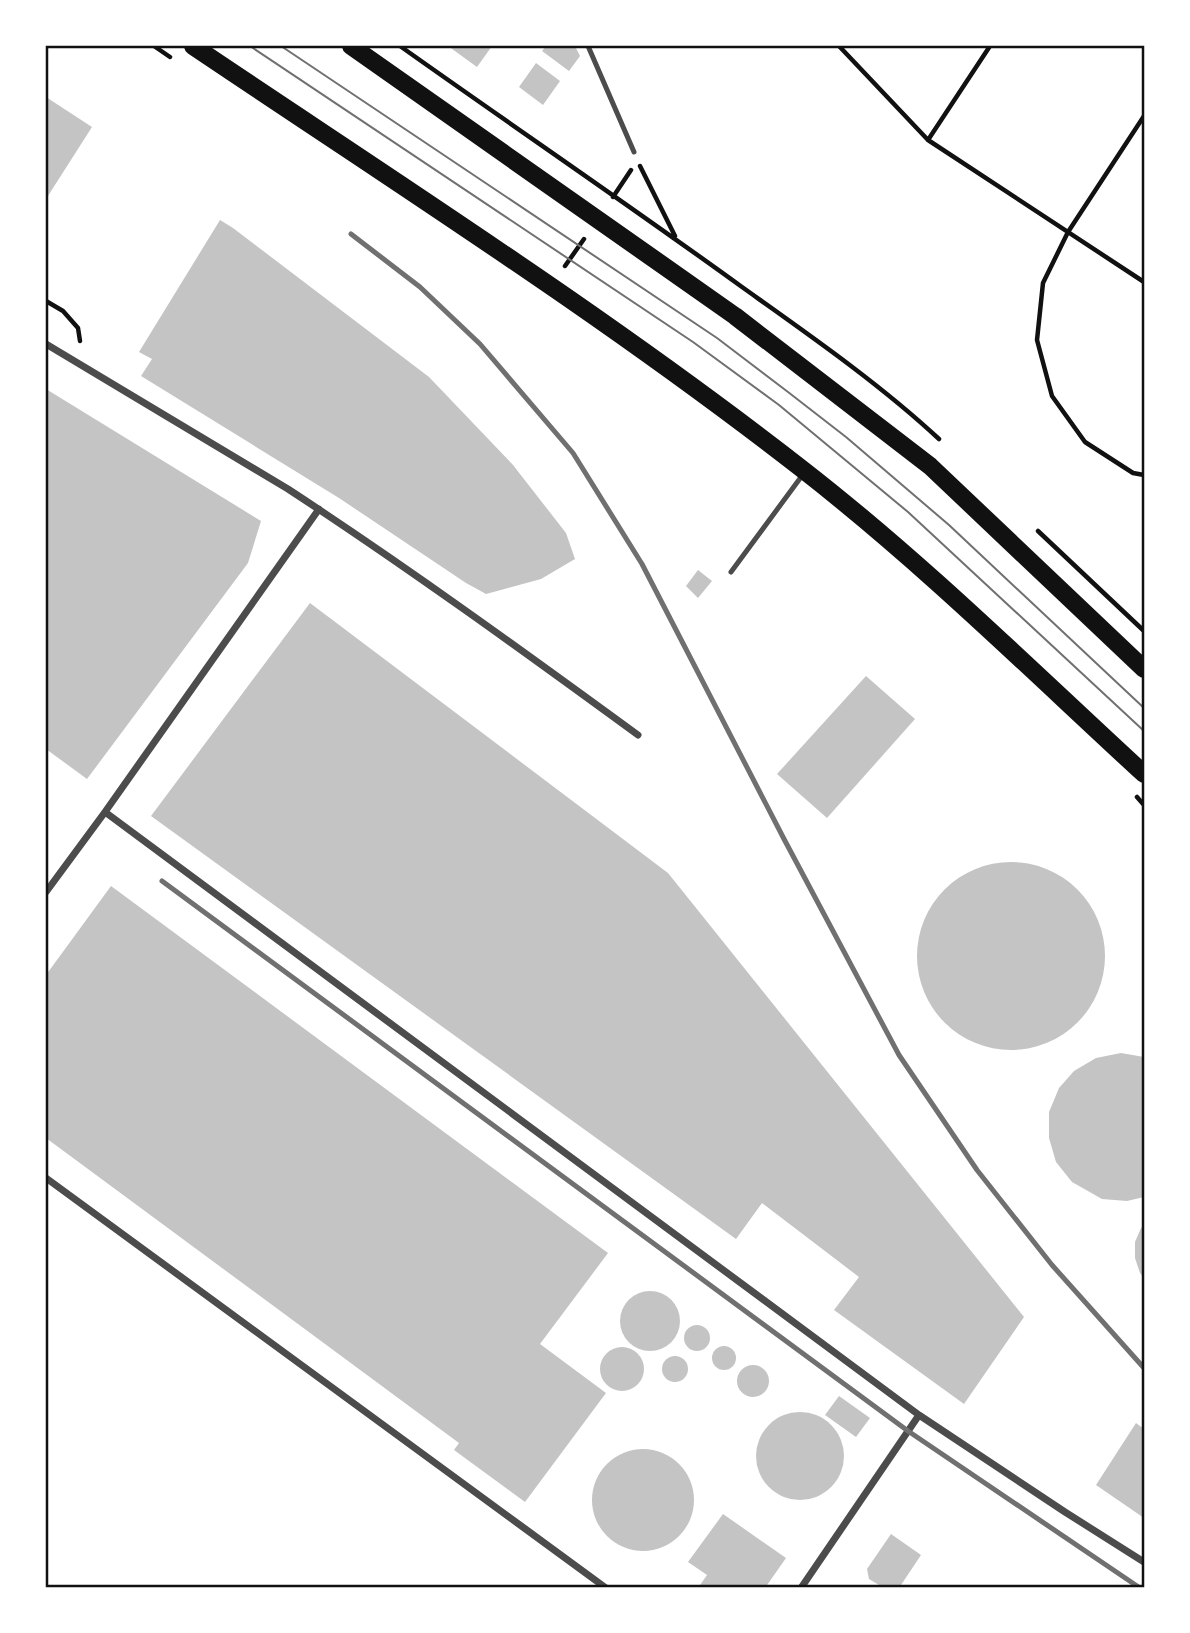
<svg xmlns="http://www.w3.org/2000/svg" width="1190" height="1633" font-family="Quicksand,sans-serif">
  <rect width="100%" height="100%" fill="#fff"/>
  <path fill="#c4c4c4" d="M 448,46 L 492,46 L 477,67 Z
    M 546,46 L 575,46 L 580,56 L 569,71 L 542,51 Z
    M 536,63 L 560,81 L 543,105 L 519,87 Z
    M 46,97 L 92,127 L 46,199 Z
    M 220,220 L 233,228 L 429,377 L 513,465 L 566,533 L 575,559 L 541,579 L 486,594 L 466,583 L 339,498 L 141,376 L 152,359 L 139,352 Z
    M 46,389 L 261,521 L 248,563 L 87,779 L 46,749 Z
    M 698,570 L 712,581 L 698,598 L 686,586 Z
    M 310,603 L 668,873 L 1024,1317 L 964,1404 L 834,1310 L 859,1277 L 762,1203 L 736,1239 L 151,816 Z
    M 866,676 L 915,719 L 827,818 L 777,774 Z
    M917 956a94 94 0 1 1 188 0a94 94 0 1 1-188 0Z
    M 111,886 L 608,1253 L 540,1344 L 606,1393 L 525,1502 L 454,1450 L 459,1443 L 46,1138 L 46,975 Z
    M 1121,1053 L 1144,1057 L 1144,1197 L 1127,1201 L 1102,1199 L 1072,1182 L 1056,1162 L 1049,1138 L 1049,1112 L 1059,1088 L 1074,1071 L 1096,1058 Z
    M 1144,1225 L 1144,1278 L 1140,1273 L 1135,1258 L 1135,1242 L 1141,1228 Z
    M620 1321a30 30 0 1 1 60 0a30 30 0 1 1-60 0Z
    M684 1338a13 13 0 1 1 26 0a13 13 0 1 1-26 0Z
    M712 1358a12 12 0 1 1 24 0a12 12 0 1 1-24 0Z
    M600 1369a22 22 0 1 1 44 0a22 22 0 1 1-44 0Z
    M662 1369a13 13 0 1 1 26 0a13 13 0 1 1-26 0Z
    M737 1381a16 16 0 1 1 32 0a16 16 0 1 1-32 0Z
    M 839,1396 L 870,1418 L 856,1437 L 825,1415 Z
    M756 1456a44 44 0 1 1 88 0a44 44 0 1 1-88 0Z
    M 1136,1423 L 1144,1429 L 1144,1518 L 1096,1485 Z
    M592 1500a51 51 0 1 1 102 0a51 51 0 1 1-102 0Z
    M 723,1514 L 786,1558 L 765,1588 L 698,1588 L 707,1575 L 688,1562 Z
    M 891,1534 L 921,1555 L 899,1588 L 884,1588 L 869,1579 L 867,1569 Z"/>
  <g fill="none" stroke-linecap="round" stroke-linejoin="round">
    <path stroke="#111" stroke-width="4.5" d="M 154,46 L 170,57
      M 400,46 C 514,127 629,205 742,287 C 808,334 880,384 939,439
      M 839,46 L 928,140 L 1144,282
      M 1144,116 L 1068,232 L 1043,283 L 1037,340 L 1052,396 L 1085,442 L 1133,473 L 1144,475
      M 928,140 L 990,46
      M 640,166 L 675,236
      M 613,197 L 631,170
      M 565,266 L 584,239
      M 46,301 L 63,311 L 78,328 L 80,341
      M 1038,531 L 1144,631
      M 1137,797 L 1144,805"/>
    <path stroke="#4c4c4c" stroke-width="5" d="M 588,46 L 634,152
      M 731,572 L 804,473"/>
    <path stroke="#4c4c4c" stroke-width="7" d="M 46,344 L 288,489 C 407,567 523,651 638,735
      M 105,812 L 919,1415 L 1065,1512 L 1144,1562
      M 46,892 L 105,812 L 319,509
      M 46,1178 L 606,1588
      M 801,1588 L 919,1415"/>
    <path stroke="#111" stroke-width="18" d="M 193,46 C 398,184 607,317 802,469 C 923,563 1032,671 1144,774
      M 351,46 L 735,316 L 930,466 L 1144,669"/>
    <path stroke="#707070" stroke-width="2" d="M 250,46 L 693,342 L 779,405 L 908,512 L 1144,731
      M 281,46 L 717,338 L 788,392 L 846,437 L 949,525 L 1144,708"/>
    <path stroke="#707070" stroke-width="5" d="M 351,234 L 420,287 L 480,344 L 573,453 L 642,564 L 784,839 L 899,1055 L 977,1170 L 1052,1265 L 1144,1368
      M 162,881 L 908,1431 L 1140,1588"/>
  </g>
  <rect width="1190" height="1633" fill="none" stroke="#ffffff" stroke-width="94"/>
  <rect x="47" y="47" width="1096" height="1539" fill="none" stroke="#111" stroke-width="2.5"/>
</svg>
